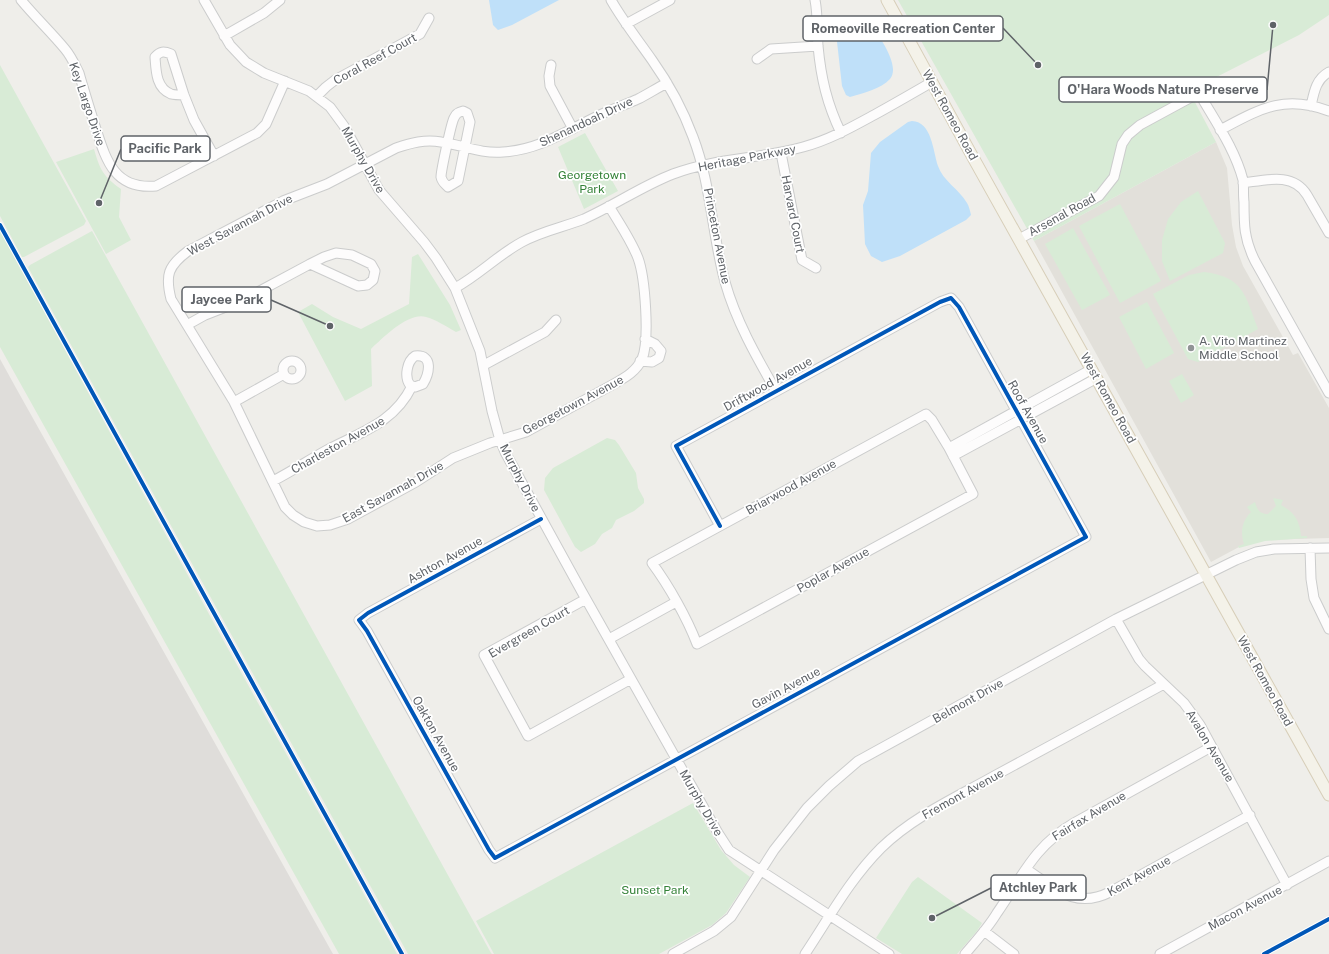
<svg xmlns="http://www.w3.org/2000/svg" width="1329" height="954" font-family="'Public Sans',sans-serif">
  <rect width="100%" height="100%" fill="#efeeea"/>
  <path fill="#dfddda" d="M 0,359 L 16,388 L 333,954 L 0,954 Z"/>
  <path fill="#e2e0da" d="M 1216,142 L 1227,168 L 1232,225 L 1236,247 L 1243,266 L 1293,355 L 1298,353 L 1329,408 L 1329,538 L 1258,540 L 1239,547 L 1211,562 L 1034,241 Z"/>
  <path fill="#d8ebd6" d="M 898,0 L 1329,0 L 1329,15 L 1299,35 L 1189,91 L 1216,142 L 1034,241 Z
    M 0,65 L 86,221 L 84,225 L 24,257 L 22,257 L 0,216 Z
    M 585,133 L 618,191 L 584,209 L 558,147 Z
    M 94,149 C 100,170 103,176 121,189 L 119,217 L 131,240 L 106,254 L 56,162 Z
    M 1198,191 L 1225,243 L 1223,253 L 1170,281 L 1162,261 L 1162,240 L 1168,219 L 1181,202 Z
    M 1120,204 L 1161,281 L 1120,303 L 1079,226 Z
    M 1073,228 L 1110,295 L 1082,310 L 1045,244 Z
    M 0,231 L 221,636 L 397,954 L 339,954 L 0,347 Z
    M 92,231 L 491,953 L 492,954 L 408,954 L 29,269 L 28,267 L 30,265 Z
    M 418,254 L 450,305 L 461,330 L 456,332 C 447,327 435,319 426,317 C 408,312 383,338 371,349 L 372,386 L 345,401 L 298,312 L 312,304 L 333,317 L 361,329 L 409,304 L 412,257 Z
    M 1204,272 C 1244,277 1245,295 1258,329 L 1198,362 L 1188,359 L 1153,294 L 1189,275 Z
    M 1147,302 L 1174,353 L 1146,369 L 1119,317 Z
    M 1182,374 L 1194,395 L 1181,403 L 1169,381 Z
    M 607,438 L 615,440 L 619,445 L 636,473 L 638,488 L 644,499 L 644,503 L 634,511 L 616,520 L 612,528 L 602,534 L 595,544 L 581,552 L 575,547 L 544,490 L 545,478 L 553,468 Z
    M 1273,498 L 1283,500 L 1281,505 C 1294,512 1300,521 1301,536 L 1307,536 L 1307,538 L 1265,541 L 1239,548 L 1238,546 L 1244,544 C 1240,532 1242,521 1251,512 L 1247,507 L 1255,502 C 1257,509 1259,514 1268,514 L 1276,506 Z
    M 693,803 L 721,850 L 734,865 L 750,877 L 726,913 L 712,925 L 659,954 L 494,954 L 476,921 Z
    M 918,877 L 982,923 L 977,931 L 957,954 L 902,954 L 876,938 L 912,882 Z"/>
  <path fill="#bfe0f9" d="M 489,0 L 559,0 L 512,25 L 498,30 L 493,25 Z
    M 861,17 L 866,18 C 875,30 902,65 890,79 C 881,89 863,93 850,97 L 846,95 L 842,86 L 836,33 C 842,20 848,20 861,17 Z
    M 912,121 C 932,122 933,151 938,166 C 943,181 959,189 967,203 C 969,206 970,211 971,215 L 966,220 L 900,256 L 882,262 L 871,256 L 865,244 L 863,205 L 868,191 L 871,153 L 880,142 L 908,122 Z"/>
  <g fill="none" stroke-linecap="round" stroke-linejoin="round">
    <defs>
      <path id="minor" d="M 21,0 C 35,17 51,32 65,49 C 71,56 75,65 79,73 C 84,91 90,109 95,126 C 106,160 114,190 156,186 L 257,133 L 266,124 L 285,81
        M 204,0 L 230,45 L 246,62 L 264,73 L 309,91 L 330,107 L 344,126 L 379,190 L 424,242 L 436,258 L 455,288 L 480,351 L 492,411 L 500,440 L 505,452 L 582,592 L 718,833 L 729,850 L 889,954
        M 611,0 C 623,21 638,40 652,60 C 669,84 683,110 693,137 C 711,184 712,234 725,282 C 736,321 756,356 776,391
        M 815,0 C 818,15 817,31 818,46 C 821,78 827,104 841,133
        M 626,24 L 670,0
        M 224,36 L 264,13 L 280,0
        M 757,59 L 771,49 L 818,46
        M 551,65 L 549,76 L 550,86 L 573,129
        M 184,95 C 180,95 175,95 171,94 C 156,88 156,71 155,57 C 160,51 164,51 171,54 L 184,95 L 194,120 L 214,156
        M 317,96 L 326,87 L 335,80 L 420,34 L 429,18
        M 1311,106 C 1314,92 1316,79 1329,72
        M 463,111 L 467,113 L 470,122 L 458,181 L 448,187 C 445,184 442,182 441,177 C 441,171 451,124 454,118 C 456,113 459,112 463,111 Z
        M 1220,130 C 1260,109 1284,94 1329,111
        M 781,153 L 802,260 L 816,268
        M 1243,183 C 1266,180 1293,172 1307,195 L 1329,233
        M 609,206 C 619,223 631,240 638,258 C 645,277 650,340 642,359 C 636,372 624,378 612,385 L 526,432 L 490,443 L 453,458 L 416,482 L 348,519 L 330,525 L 317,526 L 304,522 L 293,515 L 285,507 L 234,402 L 171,299 C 165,275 168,266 188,251 L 283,201 L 327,184 L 396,148 C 411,143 425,139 441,142 C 462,145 481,154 503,152 C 541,150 571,128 604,113 C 615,108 627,104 638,99 C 648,94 657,88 667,83
        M 1019,239 L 1099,196 L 1114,177 L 1122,144 L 1128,135 L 1140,125 L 1199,93 C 1215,121 1235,149 1243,180 C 1244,187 1243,195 1244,202 C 1244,225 1244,239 1255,261 L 1329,393
        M 455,288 C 479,275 498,255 522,242 C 542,231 564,227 584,219 C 615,205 642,186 673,174 C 715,158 760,159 803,147 C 829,140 852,127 874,115 C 894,104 913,93 932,82
        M 187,325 L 205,315 L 241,301 L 310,264 L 324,257 L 336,253 L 352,255 L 371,264 L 375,271 L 373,280 L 367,285 L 358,286 L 310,264
        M 415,356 C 434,354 429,374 423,384 L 415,387 L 410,385 C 404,377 407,361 415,356 Z
        M 640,361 L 652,362 L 659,358 L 661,351 L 655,344 L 645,339
        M283 370a9 9 0 1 1 18 0a9 9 0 1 1-18 0Z
        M 484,365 L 545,332 L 556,320
        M 234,402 L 284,374
        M 926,414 L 932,420 L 949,448 L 973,494 L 697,644 C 687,618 669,586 652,563 Z
        M 949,448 L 1092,369
        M 953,456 L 1097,378
        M 273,481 C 292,471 309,460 327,450 C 361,432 394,423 412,386
        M 541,519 L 368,613 L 359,620 L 367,631 L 489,850 L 495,858 L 1086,537 L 959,307 L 951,298 L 940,302 L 676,446 L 720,526
        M 1310,548 L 1311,579 L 1314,598 L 1329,629
        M 586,599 L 484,655 L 528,736 L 631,679
        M 1116,619 L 1139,659 L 1145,666 L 1184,703 L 1200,725 L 1287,885
        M 609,639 L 676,602
        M 1026,869 C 1055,888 1075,910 1110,892 L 1250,815
        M 984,931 L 1014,954
        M 673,954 L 714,931 L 731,917 L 774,850 L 807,808 L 829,786 L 858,761 L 1116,619 L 1236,560 L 1256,552 L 1274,549 L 1329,548
        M 805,954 C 829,918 850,879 881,848 C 914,816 957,797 996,775 C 1052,745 1108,714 1164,684
        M 965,954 C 976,941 988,928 997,913 C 1022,877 1034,846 1074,823 L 1211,747
        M 1160,954 L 1329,861"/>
      <path id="major" d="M 887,0 L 970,152 L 1329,795"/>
    </defs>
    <use href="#minor" stroke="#cbcccc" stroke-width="11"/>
    <use href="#major" stroke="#d7ceb8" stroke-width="13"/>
    <use href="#minor" stroke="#fdfcfc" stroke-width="9"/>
    <use href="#major" stroke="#f4f2e9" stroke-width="11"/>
    <defs>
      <path id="cycleway" d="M 0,225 L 402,954
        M 541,519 L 368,613 L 359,620 L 367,631 L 489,850 L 495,858 L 1086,537 L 959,307 L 951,298 L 940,302 L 676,446 L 720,526
        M 1264,954 L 1329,919"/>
    </defs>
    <use href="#cycleway" stroke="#fff" stroke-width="6"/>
    <use href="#cycleway" stroke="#0057b8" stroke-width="4"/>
  </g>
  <circle fill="#919496" stroke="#fff" stroke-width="1.5" cx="1191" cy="348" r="4"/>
  <g text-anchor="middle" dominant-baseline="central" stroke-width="3.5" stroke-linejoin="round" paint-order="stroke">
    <g font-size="12" fill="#5f6368" stroke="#fff">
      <text transform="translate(375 59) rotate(-29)">Coral Reef Court</text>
      <text transform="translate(87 104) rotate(71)">Key Largo Drive</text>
      <text transform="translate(950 115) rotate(61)">West Romeo Road</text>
      <text transform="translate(586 122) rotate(-25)">Shenandoah Drive</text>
      <text transform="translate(747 158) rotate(-11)">Heritage Parkway</text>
      <text transform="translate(363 160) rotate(60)">Murphy Drive</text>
      <text transform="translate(793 214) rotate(79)">Harvard Court</text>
      <text transform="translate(1062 215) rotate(-29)">Arsenal Road</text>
      <text transform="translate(240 225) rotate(-28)">West Savannah Drive</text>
      <text transform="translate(717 236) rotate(79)">Princeton Avenue</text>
      <text transform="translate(768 384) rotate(-29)">Driftwood Avenue</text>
      <text transform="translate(1108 398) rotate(61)">West Romeo Road</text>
      <text transform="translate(573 405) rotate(-28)">Georgetown Avenue</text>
      <text transform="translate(1028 412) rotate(61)">Roof Avenue</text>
      <text transform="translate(338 445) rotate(-29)">Charleston Avenue</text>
      <text transform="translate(520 478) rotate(63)">Murphy Drive</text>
      <text transform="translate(791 487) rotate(-29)">Briarwood Avenue</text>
      <text transform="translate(393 492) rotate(-29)">East Savannah Drive</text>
      <text transform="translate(445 560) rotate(-29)">Ashton Avenue</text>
      <text transform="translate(833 570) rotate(-29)">Poplar Avenue</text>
      <text transform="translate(529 632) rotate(-30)">Evergreen Court</text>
      <text transform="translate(1265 681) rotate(61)">West Romeo Road</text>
      <text transform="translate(786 688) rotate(-28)">Gavin Avenue</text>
      <text transform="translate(968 701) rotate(-29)">Belmont Drive</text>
      <text transform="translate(436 734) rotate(61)">Oakton Avenue</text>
      <text transform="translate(1210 746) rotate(59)">Avalon Avenue</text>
      <text transform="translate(963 794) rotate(-29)">Fremont Avenue</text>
      <text transform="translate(701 803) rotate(60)">Murphy Drive</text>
      <text transform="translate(1089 816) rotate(-31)">Fairfax Avenue</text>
      <text transform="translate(1139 876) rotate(-29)">Kent Avenue</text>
      <text transform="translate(1245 908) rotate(-28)">Macon Avenue</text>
    </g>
    <g font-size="12" fill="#348238" stroke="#fff">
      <text x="592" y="175">Georgetown<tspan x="592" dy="14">Park</tspan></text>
      <text x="655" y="890">Sunset Park</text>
    </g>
    <g font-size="12" fill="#5f6368" stroke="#fff" text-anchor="start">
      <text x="1199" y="341">A. Vito Martinez<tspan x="1199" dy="14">Middle School</tspan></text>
    </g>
  </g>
  <path fill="none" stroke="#5f6368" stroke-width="1.5" d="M1038 65L1003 28M1273 25L1267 90M99 203L121 149M330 326L271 300M932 918L991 888"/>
  <g fill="#5f6368" stroke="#fff" stroke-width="1.5">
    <circle cx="1038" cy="65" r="4"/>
    <circle cx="1273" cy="25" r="4"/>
    <circle cx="99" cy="203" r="4"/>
    <circle cx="330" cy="326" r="4"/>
    <circle cx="932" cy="918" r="4"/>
  </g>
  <g fill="#fff" stroke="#5f6368" stroke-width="1.5">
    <rect x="803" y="16" width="200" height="25" rx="4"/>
    <rect x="1059" y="77" width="208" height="25" rx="4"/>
    <rect x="121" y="136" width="89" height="25" rx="4"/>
    <rect x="182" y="287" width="89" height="25" rx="4"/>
    <rect x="991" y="875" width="95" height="25" rx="4"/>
  </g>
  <g font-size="13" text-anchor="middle" font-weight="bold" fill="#5f6368">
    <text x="903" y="33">Romeoville Recreation Center</text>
    <text x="1163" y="94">O'Hara Woods Nature Preserve</text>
    <text x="165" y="153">Pacific Park</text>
    <text x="227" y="304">Jaycee Park</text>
    <text x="1038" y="892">Atchley Park</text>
  </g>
</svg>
